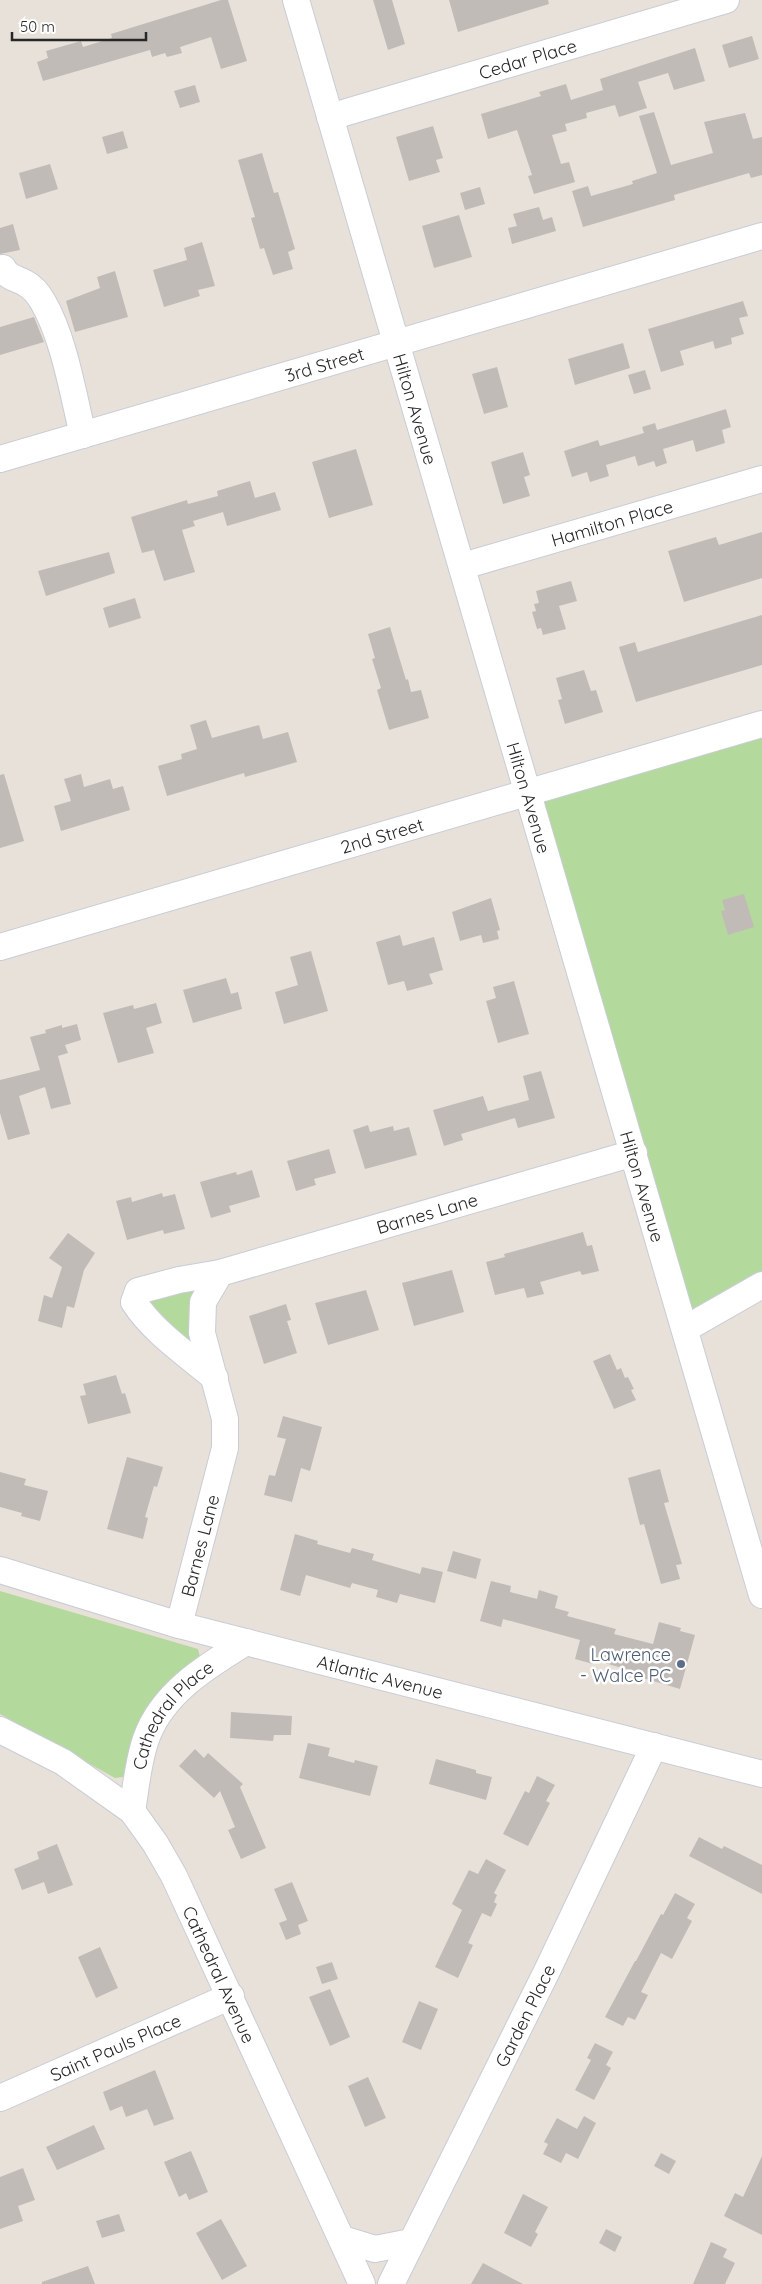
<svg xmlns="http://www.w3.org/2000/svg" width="762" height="2284" font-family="Quicksand,sans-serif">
  <rect width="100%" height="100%" fill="#e8e1da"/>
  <path fill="#b4d99c" d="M 762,724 L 762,1287 L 686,1329 L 532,791 Z
    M 220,1273 L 203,1302 L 215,1378 L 138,1291 Z
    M 0,1591 L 198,1649 L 200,1657 C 190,1669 172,1675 163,1687 C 142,1714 140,1748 123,1777 L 115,1778 L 0,1714 Z"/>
  <path fill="#c0bbb7" d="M 221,0 L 228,0 L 247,61 L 221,69 L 211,37 L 180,47 L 182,53 L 167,57 L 165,53 L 152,57 L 150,50 L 43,81 L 37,62 L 48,58 L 46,51 L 81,41 L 83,47 L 112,38 L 111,34 Z
    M 373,0 L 392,0 L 405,44 L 388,50 Z
    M 449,0 L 548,0 L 549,4 L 458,32 Z
    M 752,36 L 759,59 L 729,68 L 722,45 Z
    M 695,48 L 705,81 L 674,90 L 668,73 L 638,82 L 647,108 L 619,117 L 615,105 L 586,113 L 587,118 L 565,124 L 567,131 L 552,135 L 561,164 L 569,162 L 575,182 L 534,194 L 528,176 L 532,175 L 517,130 L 488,139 L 481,114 L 541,96 L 539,92 L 566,84 L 571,100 L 603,90 L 600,79 Z
    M 195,85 L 200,102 L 180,108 L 174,91 Z
    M 654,112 L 671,165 L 713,153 L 704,122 L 745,113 L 753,139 L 762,137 L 762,175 L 751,178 L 749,173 L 674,195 L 675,200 L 583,227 L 572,191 L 588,186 L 591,196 L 633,184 L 632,181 L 657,173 L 639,116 Z
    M 433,126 L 443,158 L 436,160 L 440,172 L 409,181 L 396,137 Z
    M 123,131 L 128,148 L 107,154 L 102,137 Z
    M 262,153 L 274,193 L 278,192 L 295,249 L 288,252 L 293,269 L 273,275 L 264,248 L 260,249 L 251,218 L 255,217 L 238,160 Z
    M 50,164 L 58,189 L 26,199 L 19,173 Z
    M 480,187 L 485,204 L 465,210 L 460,193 Z
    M 539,207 L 543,220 L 552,217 L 556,231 L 512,244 L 508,228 L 517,226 L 513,214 Z
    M 459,215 L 472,257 L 434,268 L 422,226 Z
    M 13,224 L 20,250 L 0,254 L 0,228 Z
    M 202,242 L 215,286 L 198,290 L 200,296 L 164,307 L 153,270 L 187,260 L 184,248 Z
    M 115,271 L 128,317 L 75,332 L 66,301 L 100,288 L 97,277 Z
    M 743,301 L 748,316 L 739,318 L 744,334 L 731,338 L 732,344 L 715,349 L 713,341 L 680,351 L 684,365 L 661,372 L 648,329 Z
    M 34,317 L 44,342 L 0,355 L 0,327 Z
    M 623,343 L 630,368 L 575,385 L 568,359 Z
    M 497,367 L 508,407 L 484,414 L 472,374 Z
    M 645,370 L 651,389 L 634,394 L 628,375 Z
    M 726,409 L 731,427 L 722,430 L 725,443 L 696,452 L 693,440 L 663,449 L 667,463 L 656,467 L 654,461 L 638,466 L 635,456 L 606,465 L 609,476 L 590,482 L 587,472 L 572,477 L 564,451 L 598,440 L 600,446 L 644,433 L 642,427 L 655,423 L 657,430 Z
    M 356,449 L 373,505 L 329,518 L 312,462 Z
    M 523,452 L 530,475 L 524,477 L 530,496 L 503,504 L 491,462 Z
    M 250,481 L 255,498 L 275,492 L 281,510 L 227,526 L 223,512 L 193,521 L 195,526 L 182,530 L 195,572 L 164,581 L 154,550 L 142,553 L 131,517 L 187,500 L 188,504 L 218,496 L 217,491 Z
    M 762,532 L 762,578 L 684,602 L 668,551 L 716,537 L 719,545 Z
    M 109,552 L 115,573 L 46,596 L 38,571 Z
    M 571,581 L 577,601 L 559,606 L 566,629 L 543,635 L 541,628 L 537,629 L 532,612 L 536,611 L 534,604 L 539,603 L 536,591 Z
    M 135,598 L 141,618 L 109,628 L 103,608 Z
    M 762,615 L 762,665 L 636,702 L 619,647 L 635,642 L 638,652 Z
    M 390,627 L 406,680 L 408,679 L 411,692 L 421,690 L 429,718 L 389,730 L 377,690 L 381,688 L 372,659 L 375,658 L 368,634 Z
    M 584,670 L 591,691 L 596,690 L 603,712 L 565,724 L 558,700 L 562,699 L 556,678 Z
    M 206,720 L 212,738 L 259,725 L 263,739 L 288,732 L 297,762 L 245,777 L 244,773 L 167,796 L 158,766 L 182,759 L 181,754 L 197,749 L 190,725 Z
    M 4,774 L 24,841 L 0,848 L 0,775 Z
    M 81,774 L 84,787 L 110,779 L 113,789 L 123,786 L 130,810 L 61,831 L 54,806 L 71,801 L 64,779 Z
    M 744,894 L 754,927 L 728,935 L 721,911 L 725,910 L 722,900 Z
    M 491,898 L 500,930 L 497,931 L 499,939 L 483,943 L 481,935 L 460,941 L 452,912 Z
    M 400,935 L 403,946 L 434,937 L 443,970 L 429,974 L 433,984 L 407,991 L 404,981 L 388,985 L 376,942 Z
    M 311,951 L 328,1011 L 284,1024 L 275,992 L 298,985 L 290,957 Z
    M 226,978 L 231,994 L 238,992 L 242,1009 L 193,1023 L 183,990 Z
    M 514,981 L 529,1034 L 498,1043 L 486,1001 L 496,998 L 493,987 Z
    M 156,1003 L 162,1023 L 146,1028 L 154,1053 L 118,1063 L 103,1013 L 133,1005 L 134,1009 Z
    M 77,1024 L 81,1040 L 65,1045 L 68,1053 L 58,1056 L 71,1104 L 51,1109 L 45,1087 L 19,1096 L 30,1134 L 8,1140 L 0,1113 L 0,1080 L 40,1070 L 30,1037 L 46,1033 L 45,1030 L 62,1025 L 62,1028 Z
    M 541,1071 L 555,1118 L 518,1128 L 515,1118 L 461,1134 L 463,1140 L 444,1146 L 433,1110 L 483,1096 L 488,1111 L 529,1100 L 523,1076 Z
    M 368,1125 L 370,1132 L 393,1126 L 394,1131 L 409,1127 L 417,1155 L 365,1169 L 353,1130 Z
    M 329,1149 L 336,1173 L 314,1179 L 316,1185 L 296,1191 L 287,1161 Z
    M 252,1170 L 260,1197 L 229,1206 L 231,1212 L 211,1218 L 200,1182 L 236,1172 L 237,1175 Z
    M 162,1193 L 163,1197 L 175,1194 L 185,1229 L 164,1234 L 163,1230 L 127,1240 L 116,1201 L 131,1197 L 132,1202 Z
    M 583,1232 L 587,1246 L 592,1245 L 599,1271 L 582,1275 L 580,1271 L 540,1282 L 544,1294 L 527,1298 L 524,1288 L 495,1295 L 486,1262 L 505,1257 L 504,1254 Z
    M 68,1233 L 95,1253 L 84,1270 L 74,1308 L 67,1306 L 62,1328 L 38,1321 L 44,1295 L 52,1298 L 62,1267 L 49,1258 Z
    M 452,1270 L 464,1312 L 414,1326 L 402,1283 Z
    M 366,1290 L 379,1330 L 328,1345 L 315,1303 Z
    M 286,1304 L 291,1320 L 287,1321 L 297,1353 L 264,1364 L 249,1316 Z
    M 610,1354 L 617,1370 L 621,1368 L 625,1378 L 628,1377 L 634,1389 L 631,1390 L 636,1400 L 614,1409 L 593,1361 Z
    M 116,1375 L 122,1394 L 125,1393 L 131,1413 L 88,1424 L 80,1396 L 86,1395 L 83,1384 Z
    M 283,1416 L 322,1427 L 310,1471 L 301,1468 L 292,1502 L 264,1495 L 269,1475 L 275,1476 L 286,1439 L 277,1437 Z
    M 127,1457 L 163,1467 L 157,1487 L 154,1486 L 145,1517 L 148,1518 L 143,1539 L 107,1529 Z
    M 660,1469 L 669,1502 L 664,1503 L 682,1564 L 676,1565 L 680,1579 L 661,1584 L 644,1524 L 640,1525 L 628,1478 Z
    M 0,1472 L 26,1479 L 24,1485 L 48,1491 L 40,1521 L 21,1516 L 22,1513 L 0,1507 Z
    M 295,1534 L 318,1541 L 317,1544 L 350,1553 L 352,1548 L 374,1554 L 372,1560 L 420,1574 L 422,1567 L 443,1572 L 435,1603 L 400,1594 L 397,1603 L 376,1597 L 378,1590 L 352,1583 L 350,1588 L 306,1575 L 300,1596 L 280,1590 Z
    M 453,1551 L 481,1559 L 476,1579 L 447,1571 Z
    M 491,1581 L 511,1586 L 510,1592 L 537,1599 L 539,1590 L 558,1596 L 555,1608 L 569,1612 L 567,1616 L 616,1629 L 614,1634 L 653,1644 L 659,1622 L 681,1628 L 680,1631 L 695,1635 L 680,1689 L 643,1678 L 644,1674 L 594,1660 L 593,1664 L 575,1659 L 580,1640 L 503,1619 L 501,1627 L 480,1621 Z
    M 231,1712 L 292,1716 L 291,1735 L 274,1735 L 273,1741 L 230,1738 Z
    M 308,1743 L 330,1748 L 328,1756 L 354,1763 L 355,1760 L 378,1766 L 370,1796 L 299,1778 Z
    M 195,1749 L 204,1758 L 208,1753 L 243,1784 L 240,1787 L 266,1848 L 241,1859 L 228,1830 L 235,1827 L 220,1791 L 214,1798 L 179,1766 Z
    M 436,1759 L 476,1770 L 476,1773 L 492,1777 L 486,1800 L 429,1784 Z
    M 537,1776 L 555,1785 L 546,1801 L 550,1803 L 528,1846 L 503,1834 L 525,1791 L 529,1793 Z
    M 699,1837 L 722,1849 L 724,1846 L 762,1865 L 762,1894 L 689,1856 Z
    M 57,1844 L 73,1885 L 48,1894 L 44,1882 L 22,1890 L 14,1869 L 39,1859 L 37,1852 Z
    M 486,1859 L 506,1870 L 494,1893 L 497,1895 L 494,1902 L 497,1904 L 491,1917 L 482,1913 L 468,1943 L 473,1945 L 458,1978 L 435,1967 L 462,1910 L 452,1904 L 469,1870 L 478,1874 Z
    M 292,1882 L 308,1921 L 298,1925 L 301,1934 L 286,1940 L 279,1923 L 287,1920 L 274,1889 Z
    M 675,1893 L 695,1904 L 687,1918 L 692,1921 L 672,1959 L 661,1953 L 641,1992 L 648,1995 L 635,2020 L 628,2017 L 623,2026 L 605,2017 L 635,1961 L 636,1961 L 661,1914 L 663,1915 Z
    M 100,1947 L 118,1988 L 96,1998 L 78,1957 Z
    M 332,1962 L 338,1979 L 322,1984 L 316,1967 Z
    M 330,1989 L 350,2037 L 330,2046 L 309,1997 Z
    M 419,2001 L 438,2009 L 421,2050 L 402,2042 Z
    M 595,2043 L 613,2052 L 606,2065 L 611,2068 L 594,2100 L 575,2090 L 591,2060 L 587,2058 Z
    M 155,2070 L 174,2119 L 154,2126 L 147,2109 L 126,2117 L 122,2106 L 110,2111 L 103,2092 Z
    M 368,2077 L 386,2118 L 365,2127 L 348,2086 Z
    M 584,2116 L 596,2123 L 578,2159 L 566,2153 L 561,2163 L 543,2154 L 548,2144 L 544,2142 L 557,2118 L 577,2129 Z
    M 94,2125 L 105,2149 L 57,2170 L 46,2147 Z
    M 191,2151 L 208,2192 L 189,2200 L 186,2193 L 179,2197 L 164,2162 Z
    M 661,2153 L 676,2161 L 669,2174 L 654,2166 Z
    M 762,2156 L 762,2235 L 724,2216 L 735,2193 L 743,2197 Z
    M 23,2168 L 35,2200 L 18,2206 L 23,2221 L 0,2229 L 0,2177 Z
    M 523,2194 L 548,2207 L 535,2232 L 538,2234 L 531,2247 L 504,2233 Z
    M 119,2214 L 125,2231 L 102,2238 L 96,2221 Z
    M 221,2219 L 247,2266 L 222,2280 L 196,2233 Z
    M 606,2229 L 622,2237 L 615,2252 L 599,2243 Z
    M 711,2242 L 727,2249 L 723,2257 L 735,2263 L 725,2284 L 693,2284 Z
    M 483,2263 L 523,2284 L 471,2284 Z
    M 88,2266 L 95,2284 L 42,2284 L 42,2282 Z"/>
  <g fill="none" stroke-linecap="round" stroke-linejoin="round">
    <defs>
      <g id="minor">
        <path id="s1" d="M 296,0 L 762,1595"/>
        <path id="s2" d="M 330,117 L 726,0"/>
        <path d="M 3,268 C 8,278 16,278 25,283 C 33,287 39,295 43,302 C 64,338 73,394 83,435"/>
        <path id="s3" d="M 0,459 L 762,236"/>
        <path id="s4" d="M 463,566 L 762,479"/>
        <path id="s5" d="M 0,947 L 762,724"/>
        <path d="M 685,1329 L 762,1285"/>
        <path d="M 215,1378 C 189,1356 152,1331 134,1302 L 138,1291 L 179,1280 L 220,1273"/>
        <path id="s6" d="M 0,1570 L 179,1625 L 762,1774"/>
        <path id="s7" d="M 179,1625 L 225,1448 L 225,1419 L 202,1333 L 203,1302 L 220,1273 L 634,1153"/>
        <path id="s8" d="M 0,1730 L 63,1762 L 132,1811 L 155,1843 L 174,1876 L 362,2284"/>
        <path id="s9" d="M 132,1811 C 136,1788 138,1761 146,1739 C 162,1693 207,1666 246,1642"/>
        <path id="s10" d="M 0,2098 L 231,1996"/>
        <path d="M 342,2239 L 375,2249 L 411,2242"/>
        <path id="s11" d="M 391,2284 L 546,1973 L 654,1746"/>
      </g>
    </defs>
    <use href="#minor" stroke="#c9ccd7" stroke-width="28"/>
    <use href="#minor" stroke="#fff" stroke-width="26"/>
  </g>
  <circle fill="#5c6f8a" stroke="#fff" stroke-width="2" cx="681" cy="1664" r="5"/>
  <g text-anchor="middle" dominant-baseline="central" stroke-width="5" stroke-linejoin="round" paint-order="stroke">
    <g font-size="18" fill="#272727" stroke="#fff">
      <text stroke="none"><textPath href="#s2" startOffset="206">Cedar Place</textPath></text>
      <text stroke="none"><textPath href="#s3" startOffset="338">3rd Street</textPath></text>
      <text stroke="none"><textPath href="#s1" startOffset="426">Hilton Avenue</textPath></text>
      <text stroke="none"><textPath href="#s4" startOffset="155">Hamilton Place</textPath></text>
      <text stroke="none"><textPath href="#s1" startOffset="831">Hilton Avenue</textPath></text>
      <text stroke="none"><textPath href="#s5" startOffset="398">2nd Street</textPath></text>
      <text stroke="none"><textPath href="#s1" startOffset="1236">Hilton Avenue</textPath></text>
      <text stroke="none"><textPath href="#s7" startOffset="581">Barnes Lane</textPath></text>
      <text stroke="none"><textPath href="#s7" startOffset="82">Barnes Lane</textPath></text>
      <text stroke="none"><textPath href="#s6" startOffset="395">Atlantic Avenue</textPath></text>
      <text stroke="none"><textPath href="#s9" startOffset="108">Cathedral Place</textPath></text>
      <text stroke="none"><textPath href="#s8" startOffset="341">Cathedral Avenue</textPath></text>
      <text stroke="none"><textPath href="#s11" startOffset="300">Garden Place</textPath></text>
      <text stroke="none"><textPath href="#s10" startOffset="126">Saint Pauls Place</textPath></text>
    </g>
    <g font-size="18" fill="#4e5e75" stroke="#fff" text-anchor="end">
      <text x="671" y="1654">Lawrence<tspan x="671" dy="21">- Walce PC</tspan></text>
    </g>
  </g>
  <path d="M12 32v8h134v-8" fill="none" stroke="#272727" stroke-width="2.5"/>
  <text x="20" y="32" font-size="15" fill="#272727" stroke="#ffffff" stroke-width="4" paint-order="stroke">50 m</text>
</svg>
